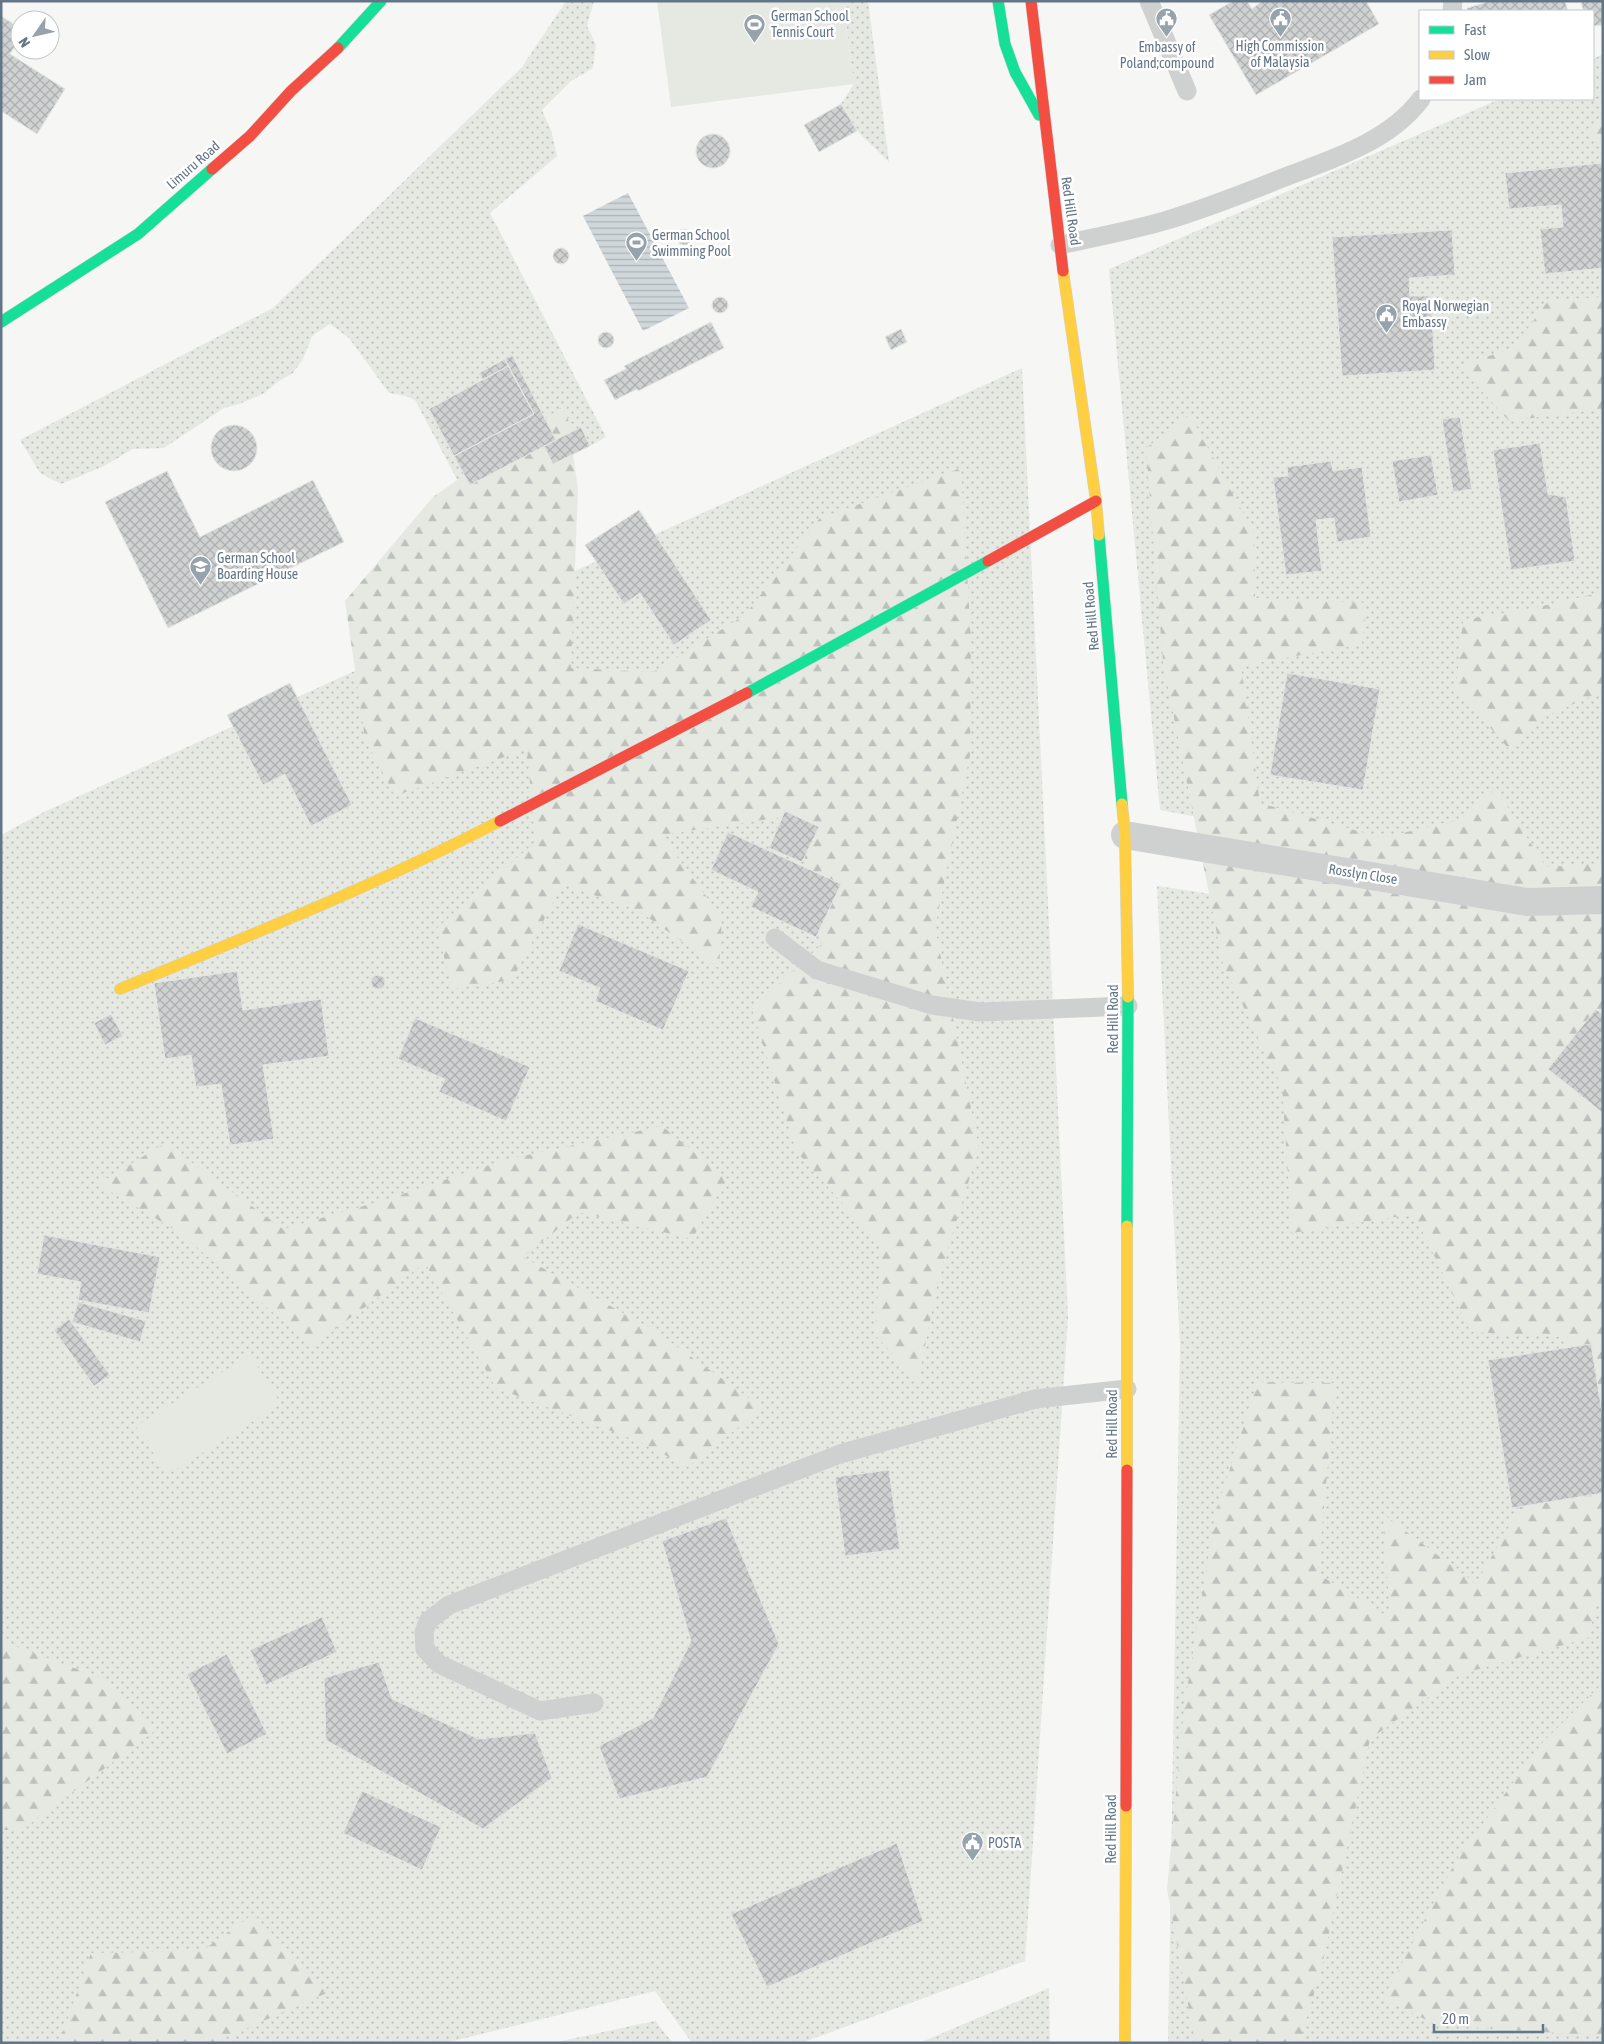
<svg xmlns="http://www.w3.org/2000/svg" width="1604" height="2044" font-family="'Asap Condensed',sans-serif">
  <defs>
    <pattern id="green-dots" width="8" height="8" patternUnits="userSpaceOnUse" patternTransform="scale(1.25)"><rect width="8" height="8" fill="#e5e9e2"/><path d="M2 2h.1M6 6h.1" fill="none" stroke="#bdc1bd" stroke-width="1.8" stroke-linecap="round"/></pattern>
    <pattern id="forest-firs" width="22" height="20" patternUnits="userSpaceOnUse" patternTransform="scale(1.25)"><rect width="22" height="20" fill="#e5e9e2"/><path d="M5 1l3.5 6h-7zM16 11l3.5 6h-7z" fill="#bdc1bd"/></pattern>
    <pattern id="water-rules" width="6" height="5" patternUnits="userSpaceOnUse" patternTransform="scale(1.25)"><rect width="6" height="5" fill="#d0d7db"/><path d="M0 2.5h6" fill="none" stroke="#acb3b7"/></pattern>
    <pattern id="building-cross-hatch" width="8" height="8" patternUnits="userSpaceOnUse" patternTransform="scale(1.25)"><rect width="8" height="8" fill="#d0d2d2"/><path d="M0 0l8 8M0 8l8-8" fill="none" stroke="#acafb0"/></pattern>
  </defs>
  <rect width="100%" height="100%" fill="#f6f6f4"/>
  <path fill="url(#green-dots)" d="M 566,1 L 594,1 L 587,26 L 596,45 L 593,68 L 571,81 L 542,110 L 551,130 L 557,156 L 490,213 L 606,437 L 590,446 L 581,427 L 556,440 L 511,356 L 479,373 L 483,380 L 429,409 L 470,485 L 471,506 L 415,400 L 406,396 L 389,393 L 349,338 L 330,324 L 312,336 L 303,359 L 293,373 L 279,381 L 263,394 L 239,404 L 224,408 L 164,448 L 133,449 L 104,466 L 61,484 L 40,473 L 20,440 L 273,308 L 522,67 Z
    M 843,1 L 868,1 L 889,162 L 857,131 L 841,104 L 854,84 Z
    M 1603,54 L 1603,863 L 1567,885 L 1160,810 L 1109,269 L 1500,99 L 1593,99 L 1593,59 Z
    M 1022,368 L 1068,1317 L 1025,1961 L 801,2043 L 692,2043 L 655,1991 L 445,2043 L 1,2043 L 1,835 L 44,812 Z
    M 1157,886 L 1564,946 L 1603,919 L 1603,2043 L 1168,2043 L 1180,1345 Z
    M 1049,1988 L 1050,2043 L 919,2043 Z
    M 655,2021 L 673,2043 L 552,2043 Z"/>
  <path fill="url(#forest-firs)" d="M 1603,115 L 1603,144 L 1587,129 Z
    M 1603,297 L 1603,413 L 1595,410 L 1509,421 L 1459,366 L 1513,348 L 1549,300 Z
    M 566,404 L 578,490 L 571,668 L 653,672 L 745,615 L 820,518 L 961,468 L 971,641 L 970,755 L 935,928 L 979,1148 L 938,1281 L 918,1381 L 875,1335 L 881,1247 L 796,1151 L 752,1009 L 822,944 L 796,815 L 661,835 L 722,918 L 719,968 L 639,911 L 563,884 L 512,980 L 452,989 L 437,928 L 535,842 L 527,749 L 395,796 L 365,739 L 345,601 L 433,497 Z
    M 1190,415 L 1254,533 L 1255,598 L 1366,603 L 1362,644 L 1241,666 L 1260,803 L 1382,838 L 1457,820 L 1496,789 L 1546,867 L 1603,863 L 1603,1430 L 1561,1337 L 1471,1332 L 1414,1214 L 1292,1233 L 1282,1087 L 1223,964 L 1163,662 L 1146,448 Z
    M 1603,592 L 1603,691 L 1546,716 L 1508,748 L 1456,689 L 1463,620 L 1538,607 Z
    M 662,1126 L 727,1179 L 692,1239 L 579,1212 L 523,1257 L 655,1331 L 763,1408 L 688,1467 L 638,1441 L 496,1388 L 425,1263 L 312,1346 L 180,1233 L 98,1184 L 165,1143 L 283,1229 L 388,1199 L 504,1160 Z
    M 1258,1382 L 1335,1383 L 1318,1574 L 1390,1618 L 1383,1514 L 1476,1584 L 1523,1502 L 1603,1446 L 1603,1582 L 1588,1638 L 1461,1674 L 1370,1739 L 1321,1971 L 1299,2043 L 1201,2043 L 1194,2037 L 1167,1889 L 1184,1708 L 1215,1515 Z
    M 1,1641 L 104,1679 L 156,1730 L 22,1830 L 1,1830 Z
    M 1603,1683 L 1603,2036 L 1437,2025 L 1383,1999 L 1457,1859 L 1543,1742 Z
    M 253,1914 L 329,1992 L 213,2043 L 59,2043 L 91,1953 L 202,1951 Z"/>
  <path fill="#e5e9e2" d="M 657,1 L 843,1 L 854,84 L 671,107 Z
    M 250,1355 L 281,1404 L 167,1475 L 136,1426 Z"/>
  <path fill="url(#water-rules)" d="M 628,193 L 689,308 L 643,331 L 583,216 Z"/>
  <path fill="url(#building-cross-hatch)" stroke="#e5e5e4" d="M 1233,1 L 1247,1 L 1252,9 L 1262,1 L 1366,1 L 1379,24 L 1256,95 L 1209,15 Z
    M 1491,1 L 1565,1 L 1568,11 L 1468,11 L 1467,8 Z
    M 1581,1 L 1603,1 L 1603,25 L 1593,26 L 1593,11 L 1583,11 Z
    M 1,16 L 20,28 L 20,39 L 10,54 L 65,89 L 37,134 L 1,111 Z
    M 841,104 L 857,131 L 819,152 L 804,125 Z
    M696 151a17 17 0 1 1 34 0a17 17 0 1 1-34 0Z
    M 1603,163 L 1603,268 L 1545,274 L 1540,229 L 1563,227 L 1561,205 L 1509,209 L 1505,173 Z
    M676 237a8 8 0 1 1 16 0a8 8 0 1 1-16 0Z
    M 1452,230 L 1455,275 L 1409,278 L 1410,296 L 1431,296 L 1435,370 L 1342,376 L 1332,237 Z
    M553 256a8 8 0 1 1 16 0a8 8 0 1 1-16 0Z
    M712 305a8 8 0 1 1 16 0a8 8 0 1 1-16 0Z
    M 711,322 L 724,348 L 638,391 L 637,389 L 615,400 L 604,380 L 626,369 L 624,366 Z
    M 901,329 L 907,342 L 891,350 L 885,337 Z
    M598 340a8 8 0 1 1 16 0a8 8 0 1 1-16 0Z
    M 512,355 L 556,440 L 470,485 L 454,456 L 534,414 L 505,359 Z
    M 505,359 L 508,366 L 483,380 L 479,373 Z
    M 508,366 L 534,414 L 454,456 L 429,409 Z
    M 1460,417 L 1472,489 L 1453,492 L 1442,419 Z
    M211 448a23 23 0 1 1 46 0a23 23 0 1 1-46 0Z
    M 581,427 L 590,446 L 553,464 L 544,446 Z
    M 1540,443 L 1548,494 L 1566,497 L 1575,561 L 1511,570 L 1493,450 Z
    M 1431,455 L 1438,495 L 1399,502 L 1392,461 Z
    M 1331,461 L 1333,471 L 1362,467 L 1371,537 L 1337,542 L 1334,518 L 1316,520 L 1322,571 L 1286,575 L 1273,477 L 1288,476 L 1287,467 Z
    M 167,471 L 200,537 L 313,480 L 344,542 L 168,628 L 105,502 Z
    M 639,510 L 711,620 L 674,645 L 640,593 L 624,604 L 585,545 Z
    M 1287,673 L 1380,689 L 1363,790 L 1270,775 Z
    M 290,683 L 352,805 L 311,826 L 285,774 L 263,785 L 227,715 Z
    M 785,811 L 819,827 L 802,862 L 769,848 Z
    M 728,832 L 841,884 L 816,937 L 751,907 L 758,892 L 711,870 Z
    M 578,924 L 689,971 L 663,1030 L 595,1001 L 600,988 L 559,971 Z
    M 237,971 L 243,1010 L 321,999 L 329,1056 L 263,1065 L 274,1139 L 230,1145 L 221,1084 L 196,1087 L 191,1055 L 165,1059 L 154,983 Z
    M371 982a7 7 0 1 1 14 0a7 7 0 1 1-14 0Z
    M 1596,1009 L 1603,1015 L 1603,1113 L 1548,1069 Z
    M 111,1014 L 123,1036 L 105,1045 L 94,1023 Z
    M 415,1018 L 530,1067 L 506,1121 L 439,1092 L 445,1079 L 398,1059 Z
    M 44,1235 L 160,1257 L 149,1313 L 78,1300 L 81,1282 L 37,1274 Z
    M 78,1302 L 146,1321 L 140,1342 L 72,1322 Z
    M 69,1319 L 110,1375 L 94,1386 L 54,1330 Z
    M 1591,1344 L 1603,1418 L 1603,1493 L 1512,1508 L 1488,1360 Z
    M 889,1470 L 900,1549 L 845,1556 L 835,1477 Z
    M 726,1518 L 779,1644 L 707,1777 L 619,1799 L 599,1746 L 653,1718 L 691,1641 L 662,1541 Z
    M 322,1617 L 337,1652 L 266,1685 L 250,1650 Z
    M 227,1654 L 267,1734 L 227,1754 L 187,1674 Z
    M 379,1662 L 392,1699 L 479,1739 L 535,1733 L 552,1778 L 483,1829 L 326,1740 L 324,1678 Z
    M 362,1791 L 441,1827 L 422,1870 L 343,1833 Z
    M 897,1843 L 923,1921 L 767,1987 L 731,1914 Z"/>
  <g fill="none" stroke-linecap="round" stroke-linejoin="round">
    <defs>
      <path id="fast" d="M 998,1 L 1005,44 L 1015,72 L 1039,115
        M 338,48 L 381,1
        M 1,322 L 138,234 L 212,169
        M 1099,535 L 1122,804
        M 747,693 L 988,561
        M 1127,1226 L 1128,997"/>
      <path id="slow" d="M 1063,271 L 1096,501 L 1099,535
        M 1122,804 L 1125,835 L 1128,997
        M 120,989 C 248,936 377,885 500,821
        M 1127,1470 L 1127,1226
        M 1125,2043 L 1126,1806"/>
      <path id="jam" d="M 1031,1 L 1063,271
        M 212,169 L 250,136 L 291,91 L 338,48
        M 988,561 L 1096,501
        M 500,821 L 747,693
        M 1126,1806 L 1127,1470"/>
    </defs>
    <use href="#fast" stroke="#d1d3d4" stroke-width="12"/>
    <use href="#slow" stroke="#d1d3d4" stroke-width="12"/>
    <use href="#jam" stroke="#d1d3d4" stroke-width="12"/>
    <path stroke="#cfd1d1" stroke-width="19" d="M 1149,1 L 1187,91
      M 1452,11 L 1453,1
      M 1060,245 C 1095,237 1130,231 1164,221 C 1205,209 1245,193 1285,177 C 1333,159 1390,141 1421,99
      M 775,938 L 817,970 L 932,1005 L 980,1012 L 1128,1006
      M 594,1703 L 540,1711 L 439,1664 L 425,1649 L 424,1632 L 428,1621 L 449,1605 L 840,1454 L 1035,1399 L 1127,1389"/>
    <path stroke="#cfd1d1" stroke-width="28" d="M 1125,835 L 1527,902 L 1603,900"/>
    <use href="#fast" stroke="#16e098" stroke-width="11"/>
    <use href="#slow" stroke="#ffcf43" stroke-width="11"/>
    <use href="#jam" stroke="#f24e42" stroke-width="11"/>
  </g>
  <defs>
    <symbol id="civic-pin" viewBox="-11 -11 22 30"><path d="M0 17L-7.5 6A9.5 9.5 0 1 1 7.5 6Z" fill="#96a3ad" stroke="#fff"/><path d="M-.6-6.5H3V-4.5H.6V-3L4-1V1h2V6H-6V1h2V-1L-.6-3ZM-1.2 2.5V6h2.4V2.5Z" fill="#fff"/></symbol>
    <symbol id="stadium-pin" viewBox="-11 -11 22 30"><path d="M0 17L-7.5 6A9.5 9.5 0 1 1 7.5 6Z" fill="#96a3ad" stroke="#fff"/><path d="M0-5a6.5 5 0 1 0 0 10a6.5 5 0 1 0 0-10ZM-3.5-1.8h7v3.6h-7Z" fill="#fff"/></symbol>
    <symbol id="school-pin" viewBox="-11 -11 22 30"><path d="M0 17L-7.5 6A9.5 9.5 0 1 1 7.5 6Z" fill="#96a3ad" stroke="#fff"/><path d="M0-5L7-2L0 1L-7-2ZM-4 1L0 2.5L4 1V4Q0 6-4 4Z" fill="#fff"/></symbol>
  </defs>
  <g fill-rule="evenodd">
    <use href="#civic-pin" x="1268" y="6" width="25" height="34"/>
    <use href="#civic-pin" x="1154" y="6" width="25" height="34"/>
    <use href="#stadium-pin" x="742" y="12" width="25" height="34"/>
    <use href="#stadium-pin" x="624" y="230" width="25" height="34"/>
    <use href="#civic-pin" x="1374" y="302" width="25" height="34"/>
    <use href="#school-pin" x="188" y="554" width="25" height="34"/>
    <use href="#civic-pin" x="960" y="1830" width="25" height="34"/>
  </g>
  <g text-anchor="middle" dominant-baseline="central" stroke-width="5" stroke-linejoin="round" paint-order="stroke">
    <g font-size="14" fill="#637687" stroke="#fff" text-anchor="start">
      <text x="771" y="16">German School<tspan x="771" dy="16">Tennis Court</tspan></text>
      <text x="1280" y="46" text-anchor="middle">High Commission<tspan x="1280" dy="16">of Malaysia</tspan></text>
      <text x="1167" y="47" text-anchor="middle">Embassy of<tspan x="1167" dy="16">Poland;compound</tspan></text>
      <text x="652" y="235">German School<tspan x="652" dy="16">Swimming Pool</tspan></text>
      <text x="1402" y="306">Royal Norwegian<tspan x="1402" dy="16">Embassy</tspan></text>
      <text x="217" y="558">German School<tspan x="217" dy="16">Boarding House</tspan></text>
      <text x="988" y="1843">POSTA</text>
    </g>
    <g font-size="14" fill="#637687" stroke="#fff">
      <text transform="translate(193 165) rotate(-41)">Limuru Road</text>
      <text transform="translate(1071 211) rotate(82)">Red Hill Road</text>
      <text transform="translate(1091 616) rotate(-95)">Red Hill Road</text>
      <text transform="translate(1363 874) rotate(9)">Rosslyn Close</text>
      <text transform="translate(1113 1019) rotate(-90)">Red Hill Road</text>
      <text transform="translate(1112 1424) rotate(-90)">Red Hill Road</text>
      <text transform="translate(1111 1829) rotate(-90)">Red Hill Road</text>
    </g>
  </g>
  <rect width="1604" height="2044" fill="none" stroke="#637687" stroke-width="5"/>
  <rect x="1419" y="10" width="175" height="90" fill="#ffffff" stroke="#c1c8cf"/>
  <rect x="1429" y="26" width="25" height="8" fill="#16e098" stroke="#c1c8cf"/>
  <text x="1464" y="35" font-size="15" fill="#637687">Fast</text>
  <rect x="1429" y="51" width="25" height="8" fill="#ffcf43" stroke="#c1c8cf"/>
  <text x="1464" y="60" font-size="15" fill="#637687">Slow</text>
  <rect x="1429" y="76" width="25" height="8" fill="#f24e42" stroke="#c1c8cf"/>
  <text x="1464" y="85" font-size="15" fill="#637687">Jam</text>
  <g transform="translate(35 35) rotate(236)"><circle r="24" fill="#ffffff" stroke="#c1c8cf"/>
  <path d="M0-4L9 19L0 12L-9 19Z" fill="#96a3ad"/>
  <text y="-8" font-size="14" font-weight="bold" text-anchor="middle" fill="#637687">N</text>
  </g>
  <path d="M1434 2024v8h109v-8" fill="none" stroke="#637687" stroke-width="2.5"/>
  <text x="1442" y="2024" font-size="15" fill="#637687" stroke="#ffffff" stroke-width="4" paint-order="stroke">20 m</text>
</svg>
